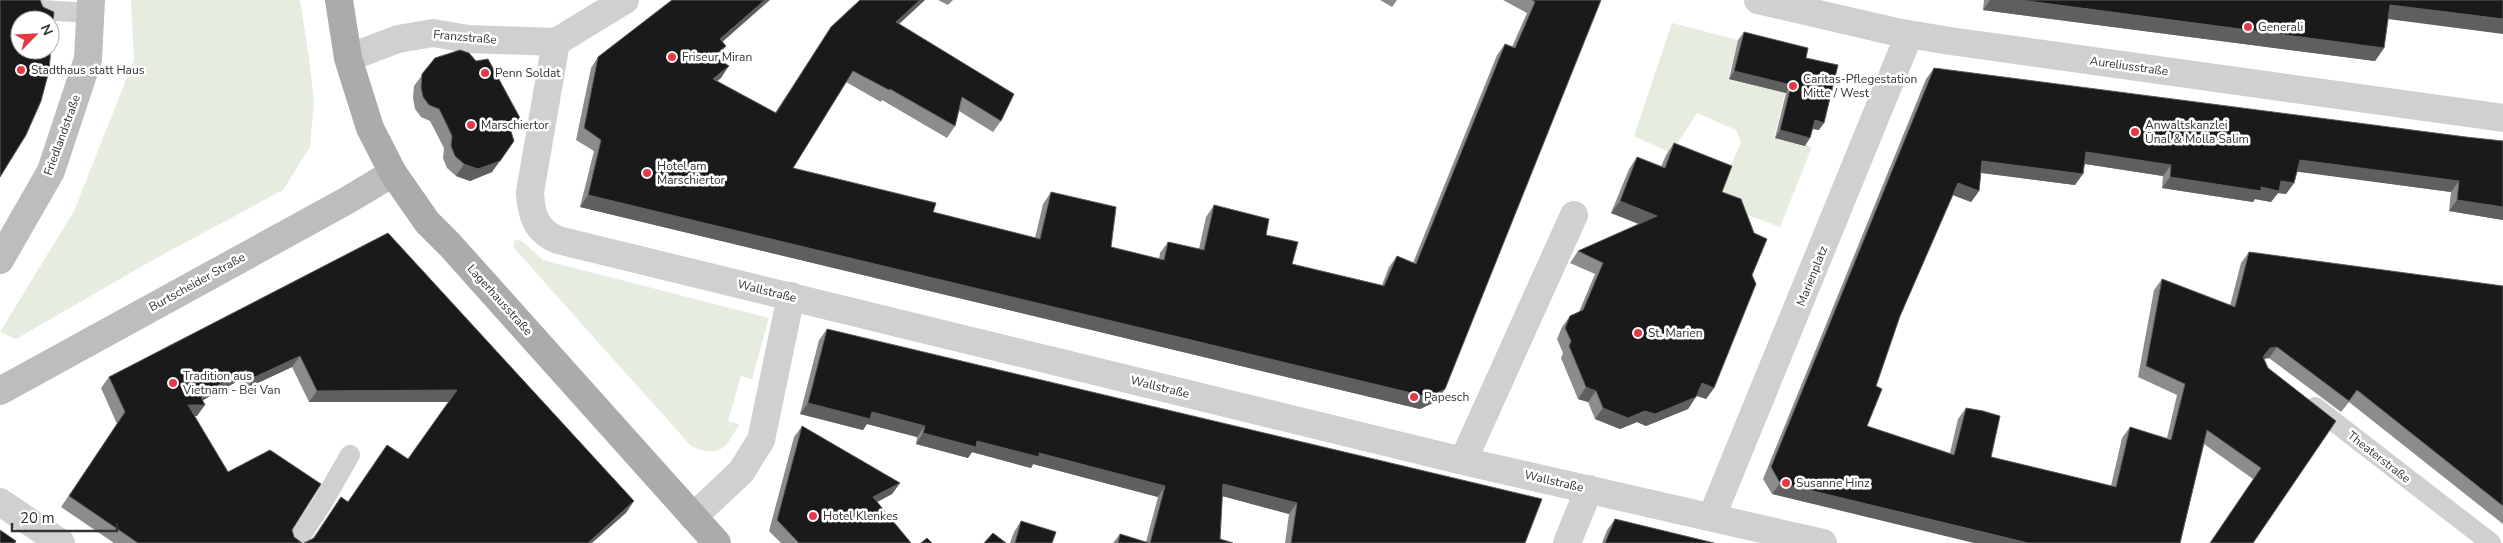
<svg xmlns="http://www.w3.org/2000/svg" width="2503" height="543" font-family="'Nunito Sans',sans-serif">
  <rect width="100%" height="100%" fill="#fff"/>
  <path fill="#e6ecdf" d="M 131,0 L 300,0 L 309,58 L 314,102 L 310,147 L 283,190 L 153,260 L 16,339 L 0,332 L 74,211 L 134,60 Z
    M 1672,23 L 1738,40 L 1728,78 L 1785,93 L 1774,138 L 1812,147 L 1780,227 L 1714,202 L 1741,143 L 1736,130 L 1697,113 L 1671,153 L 1634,136 Z
    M 515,240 L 522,241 L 543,260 L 769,318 L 752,379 L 741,376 L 728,421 L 739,424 C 726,449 720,458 691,446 L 513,247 Z"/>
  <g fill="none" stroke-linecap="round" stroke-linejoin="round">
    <path stroke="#d0d0d0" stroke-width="20" d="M 41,10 L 90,13
      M 2315,407 L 2491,543
      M 296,543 L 323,502 L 350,455"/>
    <path stroke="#d0d0d0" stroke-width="28" d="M 1758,0 L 1896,32 L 1950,41 L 2503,118
      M 556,42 L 530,192 C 531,215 536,231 558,240 L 1463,461 L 1823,543
      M 348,58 L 398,39 L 433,33 L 468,39 L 556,42 L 625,0
      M 1463,461 L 1574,215
      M 0,502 L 61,543
      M 1712,516 L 1909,35
      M 693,517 L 741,472 L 761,440 L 791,296
      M 1567,543 L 1589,489"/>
    <path stroke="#bdbdbd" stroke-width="28" d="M 0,260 L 51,171 L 88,59 L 91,0
      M 0,391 L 346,201 L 393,173"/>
    <path stroke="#ababab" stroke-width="28" d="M 339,0 L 348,58 L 370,128 L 393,173 L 427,222 L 450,245 L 717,543"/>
  </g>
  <path fill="#8c8c8c" d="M 925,0 L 899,24 L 1001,121 L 993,132 L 959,111 L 955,126 L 947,138 L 882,100 L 881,102 L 846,82 L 793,168 L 933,212 L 1035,238 L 1043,204 L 1051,192 L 1111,247 L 1159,259 L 1160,253 L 1168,242 L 1199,249 L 1206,217 L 1214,205 L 1266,235 L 1292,264 L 1382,285 L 1389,267 L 1397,256 L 1413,263 L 1497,55 L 1505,44 L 1512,47 L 1527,13 L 1503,0 L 1601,0 L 1437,401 L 1420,409 L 580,207 L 594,151 L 576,140 L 591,68 L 598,57 L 723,42 L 717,58 L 721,78 L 717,81 L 775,113 L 831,27 Z
    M 938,0 L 953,0 L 948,5 Z
    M 1380,0 L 1397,0 L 1392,7 Z
    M 1984,0 L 2503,0 L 2388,19 L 2384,48 L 2375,61 L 1983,10 Z
    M 1744,32 L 1806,58 L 1819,130 L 1812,129 L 1805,146 L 1775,138 L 1786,93 L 1729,79 L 1738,40 Z
    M 435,58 L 511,130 L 492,172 L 470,181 L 456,176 L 447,168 L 443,158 L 444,148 L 430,121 L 421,117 L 415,109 L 413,98 L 414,86 Z
    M 1934,68 L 2466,137 L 2503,141 L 2503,220 L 2449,211 L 2451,192 L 2297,171 L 2294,183 L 2286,194 L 2278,193 L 2271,202 L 2255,199 L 2253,202 L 2162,188 L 2163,176 L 2085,164 L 2075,185 L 1981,173 L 1979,191 L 1971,202 L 1953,195 L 1900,316 L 1876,386 L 1867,426 L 1950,453 L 1958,419 L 1966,408 L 1991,457 L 2111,486 L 2122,438 L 2130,427 L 2167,438 L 2177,395 L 2138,377 L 2154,290 L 2162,279 L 2230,306 L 2241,263 L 2249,252 L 2503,286 L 2503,524 L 2349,402 L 2341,412 L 2269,358 L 2264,359 L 2268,368 L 2336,421 L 2253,479 L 2204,444 L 2180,543 L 1772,494 L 1763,479 L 1926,79 Z
    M 1674,143 L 1722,192 L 1752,275 L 1714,388 L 1706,399 L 1696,396 L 1688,409 L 1646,426 L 1637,422 L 1620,429 L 1595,419 L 1588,402 L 1578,399 L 1561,358 L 1563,353 L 1557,339 L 1562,327 L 1570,316 L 1579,312 L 1595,274 L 1570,263 L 1578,251 L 1639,224 L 1611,213 L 1629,169 L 1637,157 L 1661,167 L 1666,155 Z
    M 388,233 L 626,513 L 313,538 L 341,497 L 348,502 L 408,459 L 449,402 L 309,402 L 292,367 L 247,388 L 238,381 L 203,400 L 197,416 L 194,416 L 228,472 L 292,530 L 294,537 L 302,543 L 114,543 L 61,507 L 117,424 L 101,388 L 109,377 Z
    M 827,329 L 1525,543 L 1285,543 L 1289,514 L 1222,496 L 1220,539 L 1233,543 L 1113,543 L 1120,534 L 1146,542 L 1158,497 L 1033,464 L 1031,468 L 972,452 L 968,458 L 916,444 L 917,437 L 867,424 L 863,430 L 800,414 L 819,340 Z
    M 802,426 L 900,483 L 892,494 L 877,502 L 911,543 L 781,543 L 769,531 L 794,437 Z
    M 1615,519 L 1714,543 L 1602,543 L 1607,530 Z
    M 1021,521 L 1052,543 L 1010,543 L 1014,532 Z"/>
  <path fill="#5f5f5f" d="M 765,0 L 770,0 L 712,51 L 720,39 Z
    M 920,0 L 925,0 L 888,34 L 896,22 Z
    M 1990,0 L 2020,0 L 2384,48 L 2375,61 L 1983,10 Z
    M 2390,5 L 2503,19 L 2503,34 L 2380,18 Z
    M 726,46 L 718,57 L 706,67 L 714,56 Z
    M 729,66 L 721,78 L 705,90 L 713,79 Z
    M 1734,71 L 1791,85 L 1786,93 L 1729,79 Z
    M 520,118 L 502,140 L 510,128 Z
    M 1815,120 L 1824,123 L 1819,130 L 1809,128 Z
    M 1780,130 L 1810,138 L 1805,146 L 1775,138 Z
    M 2086,152 L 2171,165 L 2163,176 L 2079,163 Z
    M 2300,160 L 2459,181 L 2451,192 L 2292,171 Z
    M 500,161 L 492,172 L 470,181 L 456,176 L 464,164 Z
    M 1982,161 L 2083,174 L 2075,185 L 1975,172 Z
    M 2170,177 L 2281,181 L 2294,183 L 2286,194 L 2278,193 L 2271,202 L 2255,199 L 2253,202 L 2162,188 Z
    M 1958,183 L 1979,191 L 1971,202 L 1950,194 Z
    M 588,195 L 1445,389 L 1437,401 L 1420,409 L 580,207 Z
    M 2457,200 L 2503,207 L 2503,220 L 2449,211 Z
    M 1620,201 L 1657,216 L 1649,228 L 1611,213 Z
    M 2277,347 L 2269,358 L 2262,359 L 2255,368 L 2270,348 Z
    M 300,356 L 292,367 L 247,388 L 255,377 Z
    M 246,370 L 238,381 L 194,405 L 205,405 L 197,416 L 180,416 L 188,405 L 200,395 Z
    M 1702,383 L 1714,388 L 1706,399 L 1693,394 Z
    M 1586,387 L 1596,391 L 1588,402 L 1578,399 Z
    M 457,390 L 449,402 L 309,402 L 317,391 Z
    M 1696,397 L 1688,409 L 1646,426 L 1637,422 L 1620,429 L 1595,419 L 1603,408 L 1645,411 Z
    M 808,403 L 872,412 L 925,426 L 917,437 L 867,424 L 863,430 L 800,414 Z
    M 923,433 L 977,441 L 1039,453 L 1165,486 L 1158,497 L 1033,464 L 1031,468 L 972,452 L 968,458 L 916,444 Z
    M 900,483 L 892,494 L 866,508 L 873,497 Z
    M 1780,483 L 2028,543 L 1974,543 L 1772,494 Z
    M 1223,484 L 1297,503 L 1289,514 L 1215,494 Z
    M 634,501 L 626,513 L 592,543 L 588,543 Z"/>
  <path fill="#1a1a1a" stroke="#5f5f5f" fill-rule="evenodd" d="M 0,0 L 40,0 L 43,7 L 54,12 L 49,71 L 41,101 L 26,135 L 0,177 ZM 20,20 L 50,20 L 50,50 L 20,50 Z
    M 672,0 L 765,0 L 720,39 L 726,46 L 714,56 L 729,66 L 713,79 L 776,113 L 831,27 L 860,0 L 920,0 L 896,22 L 1014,94 L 1001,121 L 962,97 L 955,126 L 890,89 L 889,90 L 853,71 L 793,168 L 936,203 L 933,212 L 1040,239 L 1051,192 L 1116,207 L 1111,247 L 1164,260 L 1168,242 L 1204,250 L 1214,205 L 1269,219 L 1266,235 L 1298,242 L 1292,264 L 1384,286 L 1397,256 L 1416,264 L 1505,44 L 1515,48 L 1535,2 L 1532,0 L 1601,0 L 1445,389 L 1428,397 L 588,195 L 601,140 L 584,128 L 598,57 Z
    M 2020,0 L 2503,0 L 2503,19 L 2390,5 L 2384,48 Z
    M 1744,32 L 1808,48 L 1806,58 L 1838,65 L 1824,123 L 1815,120 L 1810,138 L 1780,130 L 1791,85 L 1734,71 Z
    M 460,50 L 469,53 L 476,61 L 488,59 L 520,118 L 510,128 L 514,141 L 500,161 L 478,169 L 464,164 L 455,156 L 451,146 L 452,136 L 445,121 L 439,109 L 429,105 L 423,97 L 421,87 L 422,74 L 435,58 Z
    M 1934,68 L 2466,137 L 2503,141 L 2503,207 L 2457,200 L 2459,181 L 2300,160 L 2294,183 L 2281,181 L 2279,191 L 2261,187 L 2261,191 L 2170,177 L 2171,165 L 2086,152 L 2083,174 L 1982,161 L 1979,191 L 1958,183 L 1900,316 L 1876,386 L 1882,389 L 1867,426 L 1954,455 L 1966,408 L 1983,411 L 2000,416 L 1991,457 L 2116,487 L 2130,427 L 2171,440 L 2185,384 L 2146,366 L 2162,279 L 2235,307 L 2249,252 L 2503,286 L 2503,506 L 2357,390 L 2349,401 L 2277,347 L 2270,348 L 2263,357 L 2268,368 L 2336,421 L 2253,543 L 2210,543 L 2261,468 L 2207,430 L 2180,543 L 2028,543 L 1780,483 L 1771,467 Z
    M 1674,143 L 1732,166 L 1722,192 L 1741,199 L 1754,233 L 1767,239 L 1752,275 L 1756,284 L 1714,388 L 1702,383 L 1696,397 L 1655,414 L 1645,411 L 1628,418 L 1603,408 L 1596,391 L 1586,387 L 1569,346 L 1571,341 L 1565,328 L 1570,316 L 1583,310 L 1603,263 L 1578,251 L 1657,216 L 1620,201 L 1637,157 L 1665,168 Z
    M 388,233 L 634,501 L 588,543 L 304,543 L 314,538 L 341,497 L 348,502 L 387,445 L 408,459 L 457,390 L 317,391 L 300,356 L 255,377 L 246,370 L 200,395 L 205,405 L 188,405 L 228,472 L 270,450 L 321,484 L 292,530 L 294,537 L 302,543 L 138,543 L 69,496 L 125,412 L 109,377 Z
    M 827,329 L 1542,499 L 1525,543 L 1291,543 L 1297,503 L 1223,484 L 1220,539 L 1233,543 L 1150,543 L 1165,486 L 1039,453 L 1039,457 L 977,441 L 976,447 L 923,433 L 925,426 L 872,412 L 870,419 L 808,403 Z
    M 802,426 L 900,483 L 873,497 L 911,543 L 799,543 L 777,520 Z
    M 1615,519 L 1714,543 L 1605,543 Z
    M 1021,521 L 1056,532 L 1052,543 L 1015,543 Z
    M 0,530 L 16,541 L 15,543 L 0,543 Z
    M 993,533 L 1006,543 L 984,543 Z
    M 1120,534 L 1149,543 L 1118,543 Z
    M 927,538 L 932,543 L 921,543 Z"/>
  <g fill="#e63946" stroke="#fff" stroke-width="2">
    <circle cx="2248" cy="27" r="5"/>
    <circle cx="672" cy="57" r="5"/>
    <circle cx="21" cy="70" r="5"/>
    <circle cx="485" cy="73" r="5"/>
    <circle cx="1793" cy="86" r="5"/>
    <circle cx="471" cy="125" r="5"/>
    <circle cx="2135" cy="132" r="5"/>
    <circle cx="647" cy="173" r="5"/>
    <circle cx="1638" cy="333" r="5"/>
    <circle cx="173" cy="383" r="5"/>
    <circle cx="1414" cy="397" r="5"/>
    <circle cx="1786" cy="483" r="5"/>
    <circle cx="813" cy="516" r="5"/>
  </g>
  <g text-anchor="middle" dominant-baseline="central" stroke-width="5" stroke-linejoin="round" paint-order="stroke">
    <g font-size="12" fill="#333" stroke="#fff" text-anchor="start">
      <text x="2258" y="27">Generali</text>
      <text x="682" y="57">Friseur Miran</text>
      <text x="31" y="70">Stadthaus statt Haus</text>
      <text x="495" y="73">Penn Soldat</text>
      <text x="1803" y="79">Caritas-Pflegestation<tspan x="1803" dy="14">Mitte / West</tspan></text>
      <text x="481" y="125">Marschiertor</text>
      <text x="2145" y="125">Anwaltskanzlei<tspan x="2145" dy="14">Ünal &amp; Molla Salim</tspan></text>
      <text x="657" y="166">Hotel am<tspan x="657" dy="14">Marschiertor</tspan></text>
      <text x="1648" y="333">St. Marien</text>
      <text x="183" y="376">Tradition aus<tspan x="183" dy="14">Vietnam - Bei Van</tspan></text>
      <text x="1424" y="397">Papesch</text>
      <text x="1796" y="483">Susanne Hinz</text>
      <text x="823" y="516">Hotel Klenkes</text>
    </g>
    <g font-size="12" fill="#333" stroke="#fff">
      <text transform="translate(465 37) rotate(5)">Franzstraße</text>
      <text transform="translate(2129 66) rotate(8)">Aureliusstraße</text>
      <text transform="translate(62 135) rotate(-70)">Friedlandstraße</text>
      <text transform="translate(1812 276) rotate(-68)">Marienplatz</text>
      <text transform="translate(197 282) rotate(-29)">Burtscheider Straße</text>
      <text transform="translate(767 291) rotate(14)">Wallstraße</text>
      <text transform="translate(500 300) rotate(48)">Lagerhausstraße</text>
      <text transform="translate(1160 387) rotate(14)">Wallstraße</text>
      <text transform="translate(2379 457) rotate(38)">Theaterstraße</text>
      <text transform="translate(1554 481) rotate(13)">Wallstraße</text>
    </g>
  </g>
  <g transform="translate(35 35) rotate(66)"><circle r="24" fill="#ffffff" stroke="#adadad"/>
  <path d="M0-4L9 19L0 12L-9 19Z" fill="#e63946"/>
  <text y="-8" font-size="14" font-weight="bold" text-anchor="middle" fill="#333333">N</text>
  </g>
  <path d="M12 523v8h105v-8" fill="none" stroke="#333333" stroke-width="2.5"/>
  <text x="20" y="523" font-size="15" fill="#333333" stroke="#ffffff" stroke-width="4" paint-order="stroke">20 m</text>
</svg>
